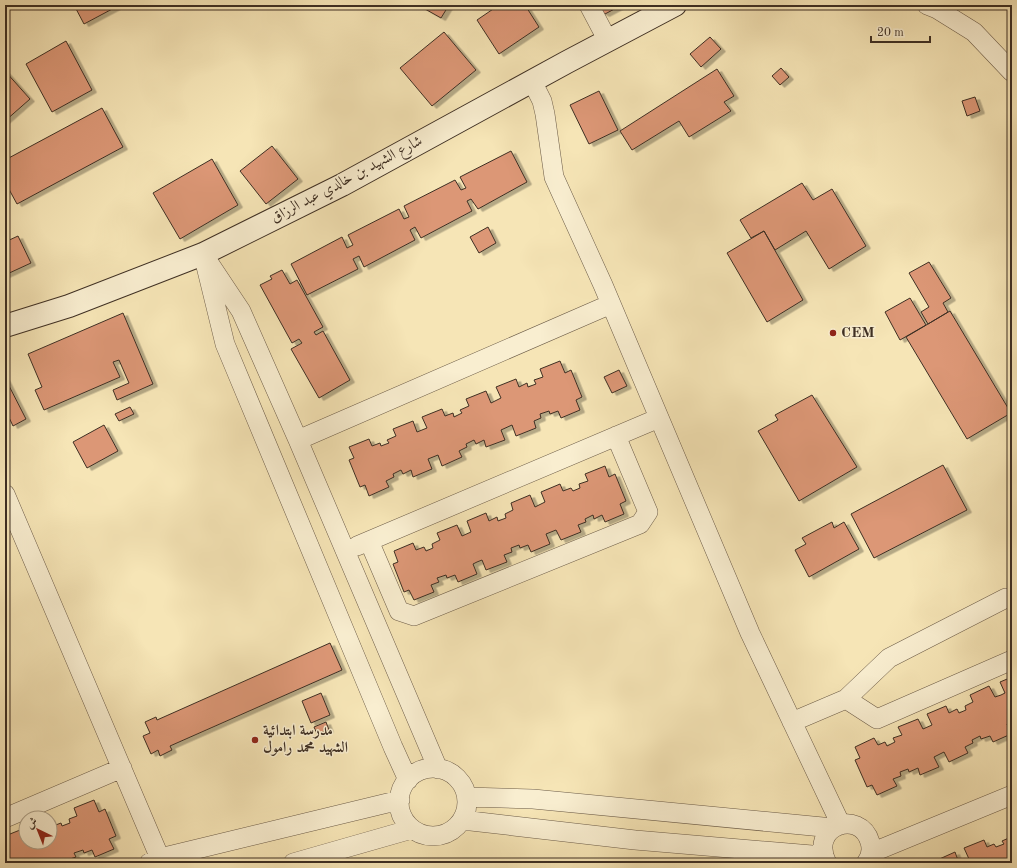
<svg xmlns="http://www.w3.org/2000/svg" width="1017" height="868" font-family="'Old Standard TT',Amiri,serif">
  <defs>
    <filter id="shadow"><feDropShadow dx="4.5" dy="2.5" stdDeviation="0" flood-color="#0004"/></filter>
  </defs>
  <rect width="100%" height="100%" fill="#f6e5b6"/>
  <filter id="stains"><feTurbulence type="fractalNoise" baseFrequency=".005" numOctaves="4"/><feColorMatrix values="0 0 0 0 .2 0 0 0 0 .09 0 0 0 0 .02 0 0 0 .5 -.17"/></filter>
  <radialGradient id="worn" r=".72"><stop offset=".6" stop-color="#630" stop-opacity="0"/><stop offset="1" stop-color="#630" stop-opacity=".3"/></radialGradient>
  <path fill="#dc9776" stroke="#3e2f23" filter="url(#shadow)" d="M 74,5 L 115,5 L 116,7 L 84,24 Z
    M 418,5 L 449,5 L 441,18 Z
    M 499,5 L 525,5 L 539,27 L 499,54 L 477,20 Z
    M 594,5 L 622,5 L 605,14 L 596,9 Z
    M 444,32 L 476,70 L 432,106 L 400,68 Z
    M 710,37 L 721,49 L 701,67 L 690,54 Z
    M 66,41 L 92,90 L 52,112 L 26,64 Z
    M 781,68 L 789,77 L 780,85 L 772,76 Z
    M 717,69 L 734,96 L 724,102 L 731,111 L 689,137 L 679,121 L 632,150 L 620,131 Z
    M 5,71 L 30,99 L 5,121 Z
    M 599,91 L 618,130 L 589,144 L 570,105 Z
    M 975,97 L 980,111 L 967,116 L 962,101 Z
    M 102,108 L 123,147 L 17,204 L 5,182 L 5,160 Z
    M 272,146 L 298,179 L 266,204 L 240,171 Z
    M 511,151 L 527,182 L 478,209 L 471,199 L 467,201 L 472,211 L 421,238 L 415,227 L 410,230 L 415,240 L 364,267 L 359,256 L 353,259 L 358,269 L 307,295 L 291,264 L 342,237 L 347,248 L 353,245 L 348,235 L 399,209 L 404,219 L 409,217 L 404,206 L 455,180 L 461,190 L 466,188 L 460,177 Z
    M 212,159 L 238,205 L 180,239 L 153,193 Z
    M 802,183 L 813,200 L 832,189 L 866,246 L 829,269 L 806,231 L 775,250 L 764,231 L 751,238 L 740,220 Z
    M 488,227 L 496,243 L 479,253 L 470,237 Z
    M 764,231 L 803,300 L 767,322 L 727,253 Z
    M 18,236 L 31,263 L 5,275 L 5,242 Z
    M 929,262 L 951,298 L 943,303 L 948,312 L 928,324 L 921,312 L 929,307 L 909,273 Z
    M 282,270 L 290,284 L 297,280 L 323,327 L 314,332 L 316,335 L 323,331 L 350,380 L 319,398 L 291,349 L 302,343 L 299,339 L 292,343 L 260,285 L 272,279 L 270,276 Z
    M 910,298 L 926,325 L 900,340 L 885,312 Z
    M 950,311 L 1011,413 L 967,439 L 906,337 Z
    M 123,313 L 153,384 L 117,400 L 113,390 L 129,383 L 119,360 L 113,362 L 120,377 L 44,410 L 35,390 L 42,387 L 28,354 Z
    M 560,361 L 565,373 L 571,370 L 582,397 L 576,400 L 580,410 L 561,418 L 558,411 L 550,414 L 549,411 L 540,414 L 541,418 L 534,421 L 536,428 L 516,436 L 512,425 L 501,430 L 505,440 L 486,447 L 484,440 L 476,444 L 474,440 L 466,444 L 467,447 L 459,451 L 462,457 L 442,466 L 438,455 L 428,459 L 432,469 L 413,477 L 411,470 L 403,474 L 401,470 L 393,474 L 394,477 L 386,481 L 389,487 L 369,496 L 365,485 L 360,487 L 349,460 L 354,458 L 349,447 L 369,439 L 372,446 L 380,443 L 381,446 L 389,443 L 387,440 L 396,436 L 393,429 L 413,421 L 417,432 L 427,428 L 422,417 L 442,409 L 445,416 L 453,413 L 454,417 L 462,413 L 460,410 L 469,406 L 466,399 L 486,391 L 491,403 L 501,398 L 496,387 L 516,379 L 519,387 L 527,383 L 528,387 L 536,384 L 534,380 L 543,377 L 540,369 Z
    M 619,370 L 627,386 L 612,393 L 604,377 Z
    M 5,378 L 26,419 L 13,426 L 5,409 Z
    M 812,395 L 857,467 L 799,501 L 758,431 L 778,420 L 775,415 Z
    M 130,407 L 134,414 L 119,421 L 115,414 Z
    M 104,425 L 118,451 L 87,468 L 73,442 Z
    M 943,465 L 967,510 L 874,558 L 851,514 Z
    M 605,466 L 609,477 L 615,474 L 626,501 L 620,504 L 624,514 L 605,522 L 602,515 L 594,519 L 593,515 L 585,519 L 586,522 L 578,525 L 581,532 L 561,540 L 556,530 L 546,534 L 550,544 L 531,552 L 528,545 L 520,548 L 519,545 L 511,548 L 512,552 L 504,555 L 507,562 L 486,570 L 482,560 L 477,562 L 473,564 L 477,574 L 458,582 L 455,575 L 447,578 L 446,575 L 437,578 L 439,582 L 431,585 L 434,592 L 414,600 L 409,590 L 404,592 L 393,564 L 398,562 L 394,551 L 413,543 L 416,550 L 424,547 L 426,551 L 433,548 L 432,544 L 440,540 L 437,533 L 457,525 L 462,536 L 471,532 L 467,521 L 486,513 L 489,521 L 497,517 L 498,521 L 506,518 L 505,514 L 513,510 L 511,503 L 530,495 L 535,507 L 545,502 L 541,492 L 560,484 L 563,491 L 571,488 L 573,491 L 580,488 L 579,484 L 588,481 L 585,474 Z
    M 832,522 L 834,528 L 844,522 L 859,549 L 809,577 L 795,550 L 806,544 L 802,538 Z
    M 330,643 L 342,670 L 170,746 L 172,750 L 160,756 L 158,750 L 151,754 L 143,736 L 150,733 L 145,722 L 156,717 L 157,720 Z
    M 1012,677 L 1012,722 L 1007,724 L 1011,734 L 993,742 L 990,736 L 981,739 L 980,736 L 972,740 L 973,743 L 965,747 L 968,753 L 949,762 L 944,752 L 934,757 L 939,767 L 920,775 L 918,768 L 909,772 L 908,769 L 900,772 L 901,776 L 893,779 L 897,786 L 877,795 L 872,785 L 867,787 L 855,760 L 860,758 L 855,747 L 874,738 L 878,745 L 885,742 L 887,746 L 895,742 L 893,738 L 902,735 L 898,727 L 918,719 L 923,729 L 932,725 L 927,714 L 946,706 L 949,713 L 957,709 L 959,713 L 966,710 L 965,706 L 973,702 L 970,695 L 989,686 L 995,697 L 1001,695 L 1005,693 L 1000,682 Z
    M 321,693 L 330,715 L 311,723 L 302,701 Z
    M 326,722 L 329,730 L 317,734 L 314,727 Z
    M 94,800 L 99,812 L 105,809 L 116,836 L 109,839 L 114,849 L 95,857 L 92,850 L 84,853 L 83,850 L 74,853 L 76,857 L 67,860 L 69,863 L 5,863 L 5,836 L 20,830 L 25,842 L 50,842 L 50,818 L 53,826 L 61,823 L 62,826 L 70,823 L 69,819 L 77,816 L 74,808 Z
    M 1012,828 L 1012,863 L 961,863 L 969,859 L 964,848 L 984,840 L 987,847 L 994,844 L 996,847 L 1004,844 L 1002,841 L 1011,837 L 1008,830 Z
    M 955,852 L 959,863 L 936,863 L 935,861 Z"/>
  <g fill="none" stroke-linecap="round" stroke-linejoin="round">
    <defs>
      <path id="minor" d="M 589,5 L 608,41
        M 927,5 L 937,9 L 974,32 L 1012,72
        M 532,81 L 542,101 L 545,114 L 554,177 L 603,285 L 750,633 L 841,825
        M 298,440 L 611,304
        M 5,494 L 162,863
        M 369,541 L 399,611 L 414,616 L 640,524 L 648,512 L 616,436
        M 357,546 L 659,418
        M 846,699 L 889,658 L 1006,598
        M 792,722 L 846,699 L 877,719 L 1012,660
        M399 802a34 34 0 1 1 68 0a34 34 0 1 1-68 0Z
        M 408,780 L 393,747 L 225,344 L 203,254 L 241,311 L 298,440 L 438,769
        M 467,797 L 533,799 L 833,828
        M 5,818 L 122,768
        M 462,820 L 635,840 L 824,856
        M 871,853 L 1012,795
        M 149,863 L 160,858 L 400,800
        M 293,863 L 412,829
        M 827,863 C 808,826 860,808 870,842 C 872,849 871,857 866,863"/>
      <path id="secondary" d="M 5,326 L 69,306 L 203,254 L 342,185 L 567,62 L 675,5"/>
    </defs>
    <use href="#minor" stroke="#6c5c48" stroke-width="20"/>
    <use href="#secondary" stroke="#3e2f23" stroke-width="24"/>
    <use href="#minor" stroke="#f9eed0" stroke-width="19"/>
    <use href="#secondary" stroke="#f9eed0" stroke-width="22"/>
  </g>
  <g fill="#8f2418" stroke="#f9eed0" stroke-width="1.5">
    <circle cx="833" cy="333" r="4"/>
    <circle cx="255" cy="740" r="4"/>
  </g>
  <g text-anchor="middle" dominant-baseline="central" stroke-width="3" stroke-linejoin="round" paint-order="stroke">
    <g font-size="15" fill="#3e2f23" stroke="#f9eed0">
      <text transform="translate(347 180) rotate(-28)">شارع الشهيد بن خالدي عبد الرزاق</text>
    </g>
    <g font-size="15" font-weight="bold" fill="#3e2f23" stroke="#f9eed0" text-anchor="start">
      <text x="841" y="333">CEM</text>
      <text x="263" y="731">مدرسة ابتدائية<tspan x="263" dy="17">الشهيد محمد رامول</tspan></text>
    </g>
  </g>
  <rect width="1017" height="868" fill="none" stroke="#f6e5b6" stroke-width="20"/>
  <rect x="6" y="6" width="1005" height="856" fill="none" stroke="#3e2f23" stroke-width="2"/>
  <rect x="10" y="10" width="997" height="848" fill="none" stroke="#3e2f23"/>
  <g transform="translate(38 830) rotate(317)"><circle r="19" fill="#f9eed0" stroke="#aea28b"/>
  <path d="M0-3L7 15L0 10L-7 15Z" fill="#8f2418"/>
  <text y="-6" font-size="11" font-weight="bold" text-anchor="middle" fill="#3e2f23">ش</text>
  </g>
  <path d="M871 36v6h59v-6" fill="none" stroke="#3e2f23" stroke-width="2"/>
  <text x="877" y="36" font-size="12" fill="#3e2f23" stroke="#f9eed0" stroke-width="3" paint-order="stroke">20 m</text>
  <rect width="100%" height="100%" filter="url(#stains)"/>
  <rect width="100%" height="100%" fill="url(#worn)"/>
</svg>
